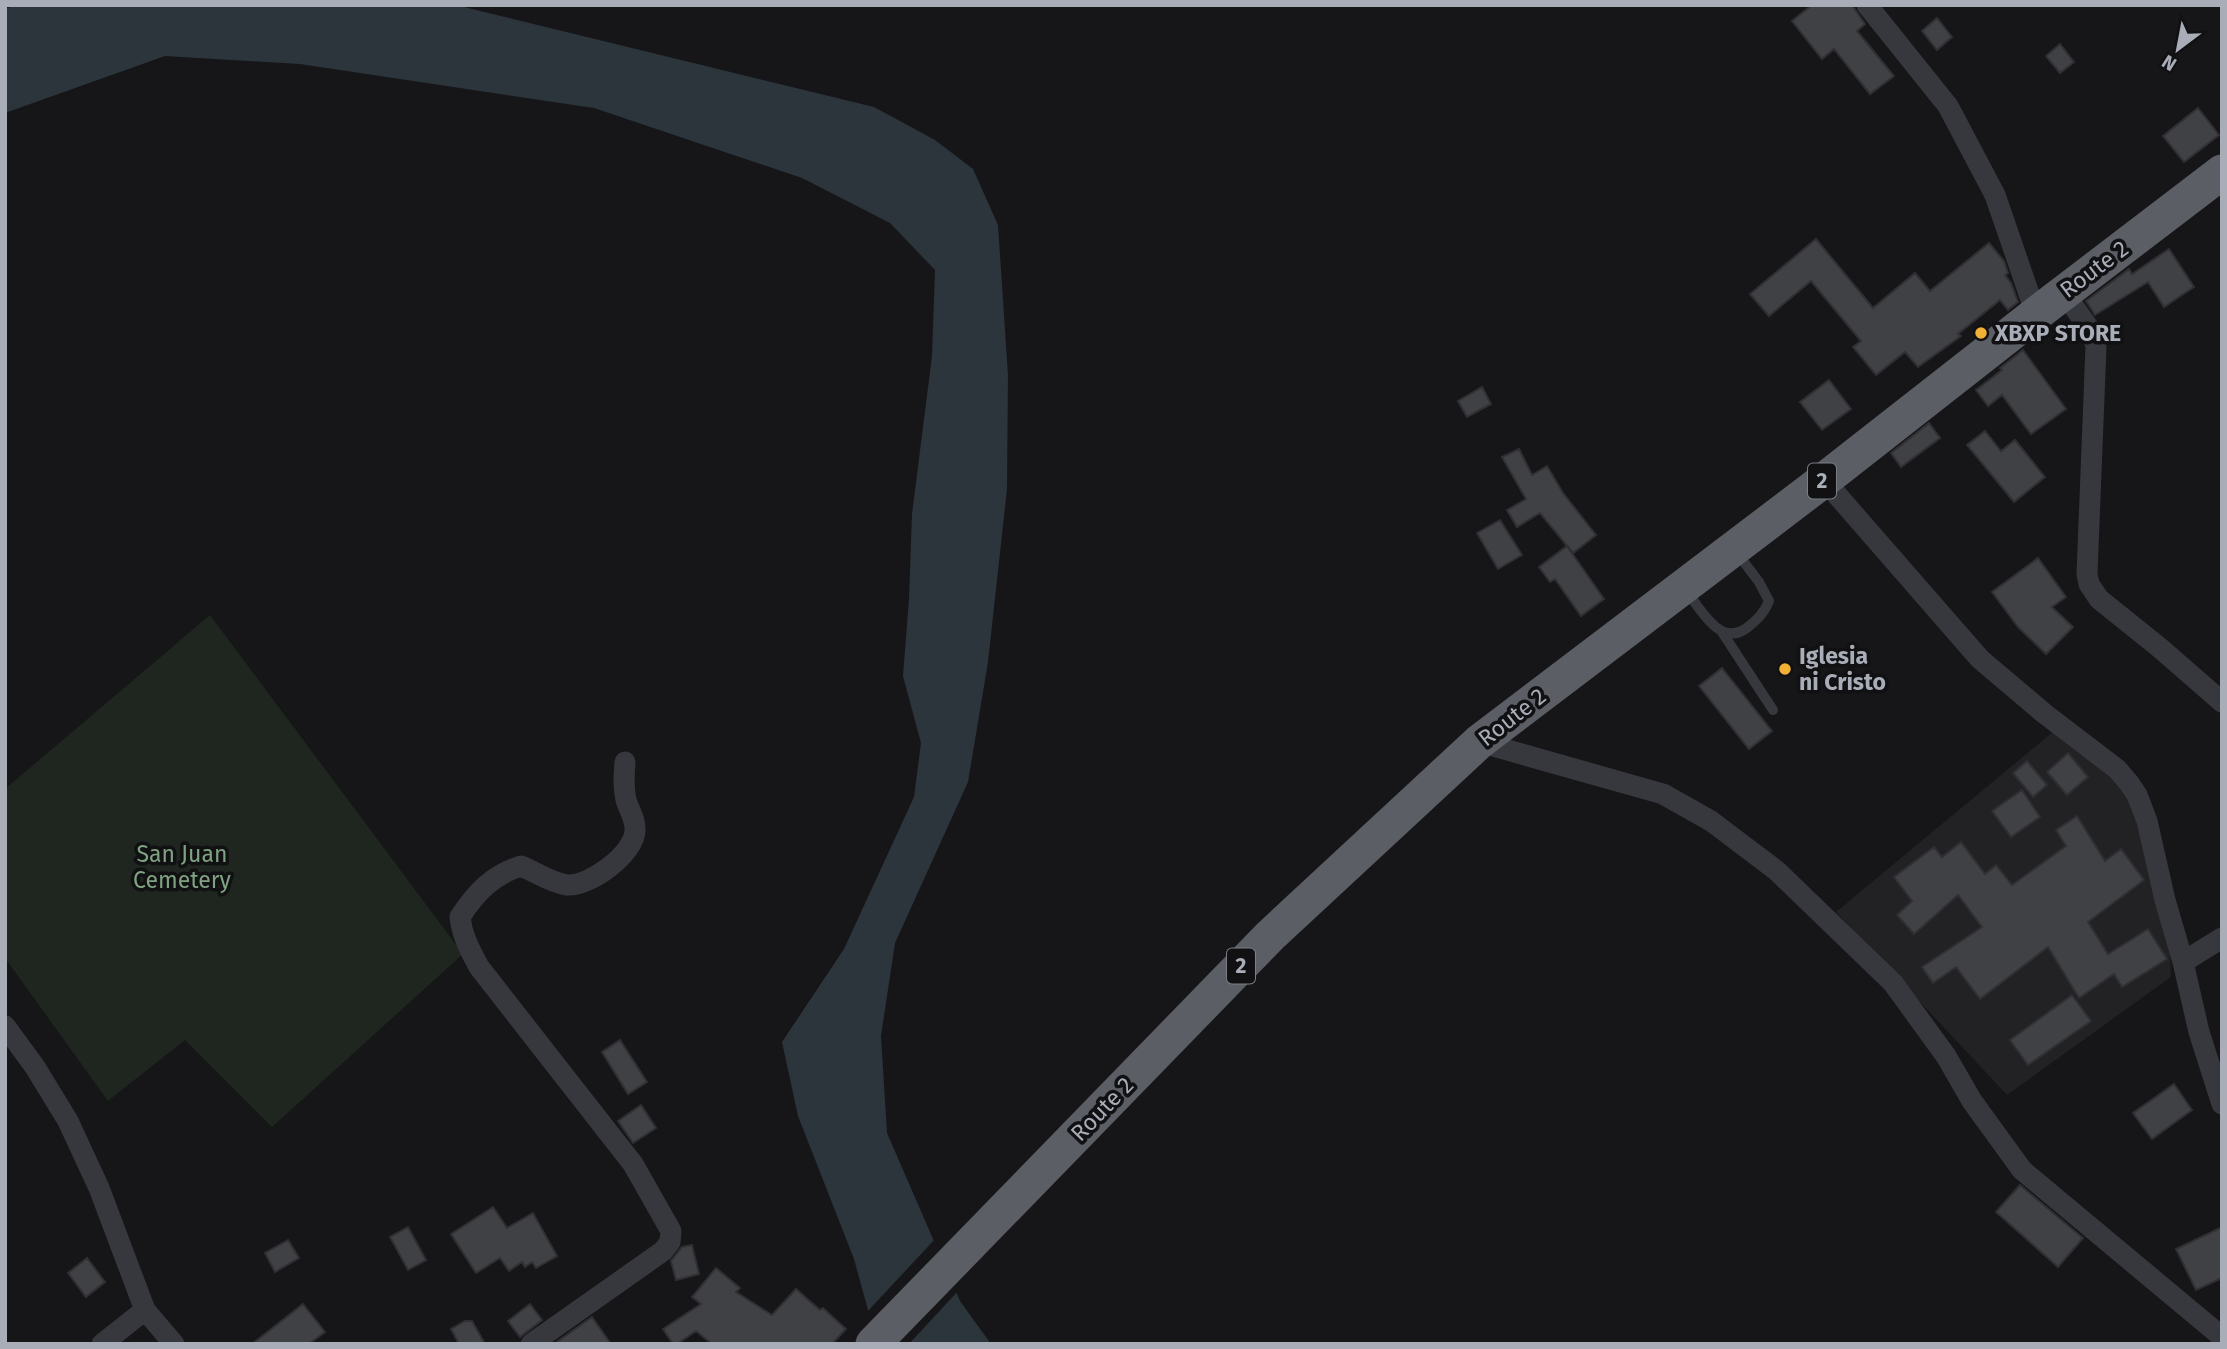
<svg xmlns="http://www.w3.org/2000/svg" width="2227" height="1349" font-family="'Fira Sans',sans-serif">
  <rect width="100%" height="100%" fill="#161618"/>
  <path fill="#222225" d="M 2054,731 L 2127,789 L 2169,935 L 2171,977 L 2007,1095 L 1836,912 Z"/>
  <path fill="#1e261f" d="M 210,615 L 463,954 L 272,1127 L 185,1040 L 108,1101 L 5,958 L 5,789 Z"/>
  <path fill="#2c353c" d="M 16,5 L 446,5 L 464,7 L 874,107 L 935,140 L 973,169 L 998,225 L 1008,375 L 1007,489 L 988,662 L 968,782 L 895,943 L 881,1036 L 887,1133 L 960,1301 L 991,1344 L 902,1344 L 868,1310 L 854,1259 L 798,1116 L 782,1042 L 844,949 L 914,797 L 921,743 L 903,676 L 909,599 L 912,514 L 932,356 L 935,270 L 890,223 L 802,178 L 594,108 L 300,64 L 165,56 L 5,113 L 5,9 Z"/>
  <path fill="#161618" d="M 936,1238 L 959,1290 L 909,1344 L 897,1344 L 866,1313 Z"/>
  <path fill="#404145" stroke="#303034" stroke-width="2" d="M 1812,5 L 1852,5 L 1865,24 L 1857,31 L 1894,76 L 1870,94 L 1834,49 L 1822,59 L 1792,21 Z
    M 1937,18 L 1952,37 L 1937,50 L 1922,31 Z
    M 2060,44 L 2074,62 L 2060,73 L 2046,56 Z
    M 2198,108 L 2219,135 L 2184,162 L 2163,136 Z
    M 1816,239 L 1873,308 L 1915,273 L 1930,291 L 1989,243 L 2004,261 L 2008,273 L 2005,275 L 2011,283 L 2018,302 L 2008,310 L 2000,300 L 1958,334 L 1961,336 L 1918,367 L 1905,352 L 1876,375 L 1853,347 L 1861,341 L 1811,281 L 1769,316 L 1750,294 Z
    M 2169,249 L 2194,287 L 2164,307 L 2148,282 L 2095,315 L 2086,301 L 2129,269 L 2132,274 Z
    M 2023,350 L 2066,409 L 2031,434 L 2002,395 L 1988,406 L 1976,390 L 2002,370 L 2000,368 Z
    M 1829,380 L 1851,409 L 1822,430 L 1800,402 Z
    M 1482,387 L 1491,404 L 1467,417 L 1458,401 Z
    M 1929,423 L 1940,438 L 1901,467 L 1891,453 Z
    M 1985,431 L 2001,451 L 2015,440 L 2045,477 L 2014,502 L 1967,445 Z
    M 1519,449 L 1532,475 L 1547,466 L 1563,493 L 1596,535 L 1573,553 L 1540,513 L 1517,527 L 1507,510 L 1526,499 L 1502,457 Z
    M 1500,520 L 1522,555 L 1498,569 L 1477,533 Z
    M 1567,546 L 1604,599 L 1581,616 L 1555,579 L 1550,582 L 1539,567 Z
    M 2038,558 L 2066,597 L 2052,607 L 2073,627 L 2046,654 L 2018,627 L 1992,592 Z
    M 1722,668 L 1772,731 L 1749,749 L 1699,686 Z
    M 2068,753 L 2088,777 L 2067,795 L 2047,772 Z
    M 2027,761 L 2047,785 L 2033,797 L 2013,773 Z
    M 2022,790 L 2040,817 L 2011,837 L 1992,811 Z
    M 2077,816 L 2105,861 L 2121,849 L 2144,880 L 2088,922 L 2108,954 L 2148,929 L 2167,959 L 2122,987 L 2114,974 L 2079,998 L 2048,947 L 1980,999 L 1956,967 L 1933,983 L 1922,967 L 1982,927 L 1958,895 L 1914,934 L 1897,915 L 1912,901 L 1894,877 L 1934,847 L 1942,857 L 1961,842 L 1985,874 L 1996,865 L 2012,885 L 2066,846 L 2056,830 Z
    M 2072,995 L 2091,1021 L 2028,1065 L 2010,1040 Z
    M 620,1040 L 647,1082 L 628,1094 L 602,1052 Z
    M 2174,1084 L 2192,1110 L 2152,1139 L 2133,1113 Z
    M 641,1105 L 656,1128 L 633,1143 L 618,1121 Z
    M 2020,1185 L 2083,1238 L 2058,1267 L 1996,1212 Z
    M 493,1207 L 507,1228 L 533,1213 L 557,1256 L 536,1268 L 532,1262 L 525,1267 L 522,1262 L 509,1271 L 500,1258 L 476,1273 L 451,1234 Z
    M 408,1227 L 426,1260 L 408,1270 L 390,1237 Z
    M 2222,1227 L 2222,1278 L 2196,1290 L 2176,1249 Z
    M 288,1240 L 299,1258 L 275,1272 L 265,1253 Z
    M 692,1245 L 699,1274 L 676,1280 L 671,1261 L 682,1247 Z
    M 87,1258 L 105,1282 L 86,1297 L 68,1273 Z
    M 716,1268 L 740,1288 L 736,1292 L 772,1315 L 796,1289 L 820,1310 L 823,1308 L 846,1329 L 832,1344 L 712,1344 L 696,1331 L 677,1344 L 673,1344 L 663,1329 L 701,1304 L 692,1297 Z
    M 303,1304 L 325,1332 L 309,1344 L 252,1344 Z
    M 530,1304 L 542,1320 L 520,1337 L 508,1321 Z
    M 592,1317 L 611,1344 L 554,1344 Z
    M 465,1321 L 472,1321 L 485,1344 L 459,1344 L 451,1329 Z"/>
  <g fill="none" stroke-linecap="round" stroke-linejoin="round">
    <path stroke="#37383d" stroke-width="10" d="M 1686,590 C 1700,609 1721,649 1748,627 C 1758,619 1764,613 1769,601 L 1759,582 L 1737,553
      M 1722,632 L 1773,710"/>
    <path stroke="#37383d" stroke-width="21" d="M 1867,5 L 1948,106 L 1995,195 L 2036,314
      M 2064,293 L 2091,331 L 2096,346 L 2087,574 L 2089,584 L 2099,599 L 2160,648 L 2222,702
      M 1824,480 L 1980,659 L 2045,714 L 2117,769 L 2129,783 L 2137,795 L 2147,821 L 2165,900 L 2183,962 L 2199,1032 L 2222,1104
      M 1479,742 L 1663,794 L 1711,821 L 1777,871 L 1893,983 L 1946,1056 L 1972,1101 L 2022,1170 L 2222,1337
      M 2183,962 L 2222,938
      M 5,1026 L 35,1067 L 68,1121 L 99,1188 L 145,1310 L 174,1344
      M 102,1344 L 145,1310
      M 531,1344 L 663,1251 L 670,1242 L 671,1231 L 633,1164 L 479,967 C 470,950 462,936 460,917 C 476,892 494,874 521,866 C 536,872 551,883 567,885 C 589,887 634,854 635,831 C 636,820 629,810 626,800 C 623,787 624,775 625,762"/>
    <path stroke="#5b5e65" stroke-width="35" d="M 873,1344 L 1270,936 L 1479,742 L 1824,480 L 2036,314 L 2222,172"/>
  </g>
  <g fill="#f2b134" stroke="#111113" stroke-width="2.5">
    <circle cx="1981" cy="333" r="7"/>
    <circle cx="1785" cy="669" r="7"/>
  </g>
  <g text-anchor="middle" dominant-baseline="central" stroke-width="7" stroke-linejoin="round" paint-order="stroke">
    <g fill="#111113" stroke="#7b7e86" stroke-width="2">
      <rect x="1808" y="463.5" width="28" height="35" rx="5"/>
      <rect x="1227" y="948.5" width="28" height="35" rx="5"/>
    </g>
    <g font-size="21" font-weight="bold" fill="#a8adb8">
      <text x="1822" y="481">2</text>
      <text x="1241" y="966">2</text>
    </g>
    <g font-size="23" fill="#a8adb8" stroke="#111113">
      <text transform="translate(2094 269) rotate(-37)">Route 2</text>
      <text transform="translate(1512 717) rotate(-38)">Route 2</text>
      <text transform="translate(1102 1109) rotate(-46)">Route 2</text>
    </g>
    <g font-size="23" font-weight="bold" fill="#a8adb8" stroke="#111113" text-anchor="start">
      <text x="1995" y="333">XBXP STORE</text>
      <text x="1799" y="656">Iglesia<tspan x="1799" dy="26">ni Cristo</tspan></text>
    </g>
    <g font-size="23" fill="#7fa381" stroke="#111113">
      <text x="182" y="854">San Juan<tspan x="182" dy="26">Cemetery</tspan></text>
    </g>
  </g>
  <rect width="2227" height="1349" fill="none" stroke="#a8adb8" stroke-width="14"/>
  <g transform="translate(2178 49) rotate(212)" stroke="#111113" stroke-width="5" paint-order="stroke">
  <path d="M0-5L12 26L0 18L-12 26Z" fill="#a8adb8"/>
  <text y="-10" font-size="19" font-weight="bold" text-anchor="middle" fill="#a8adb8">N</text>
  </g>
</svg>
